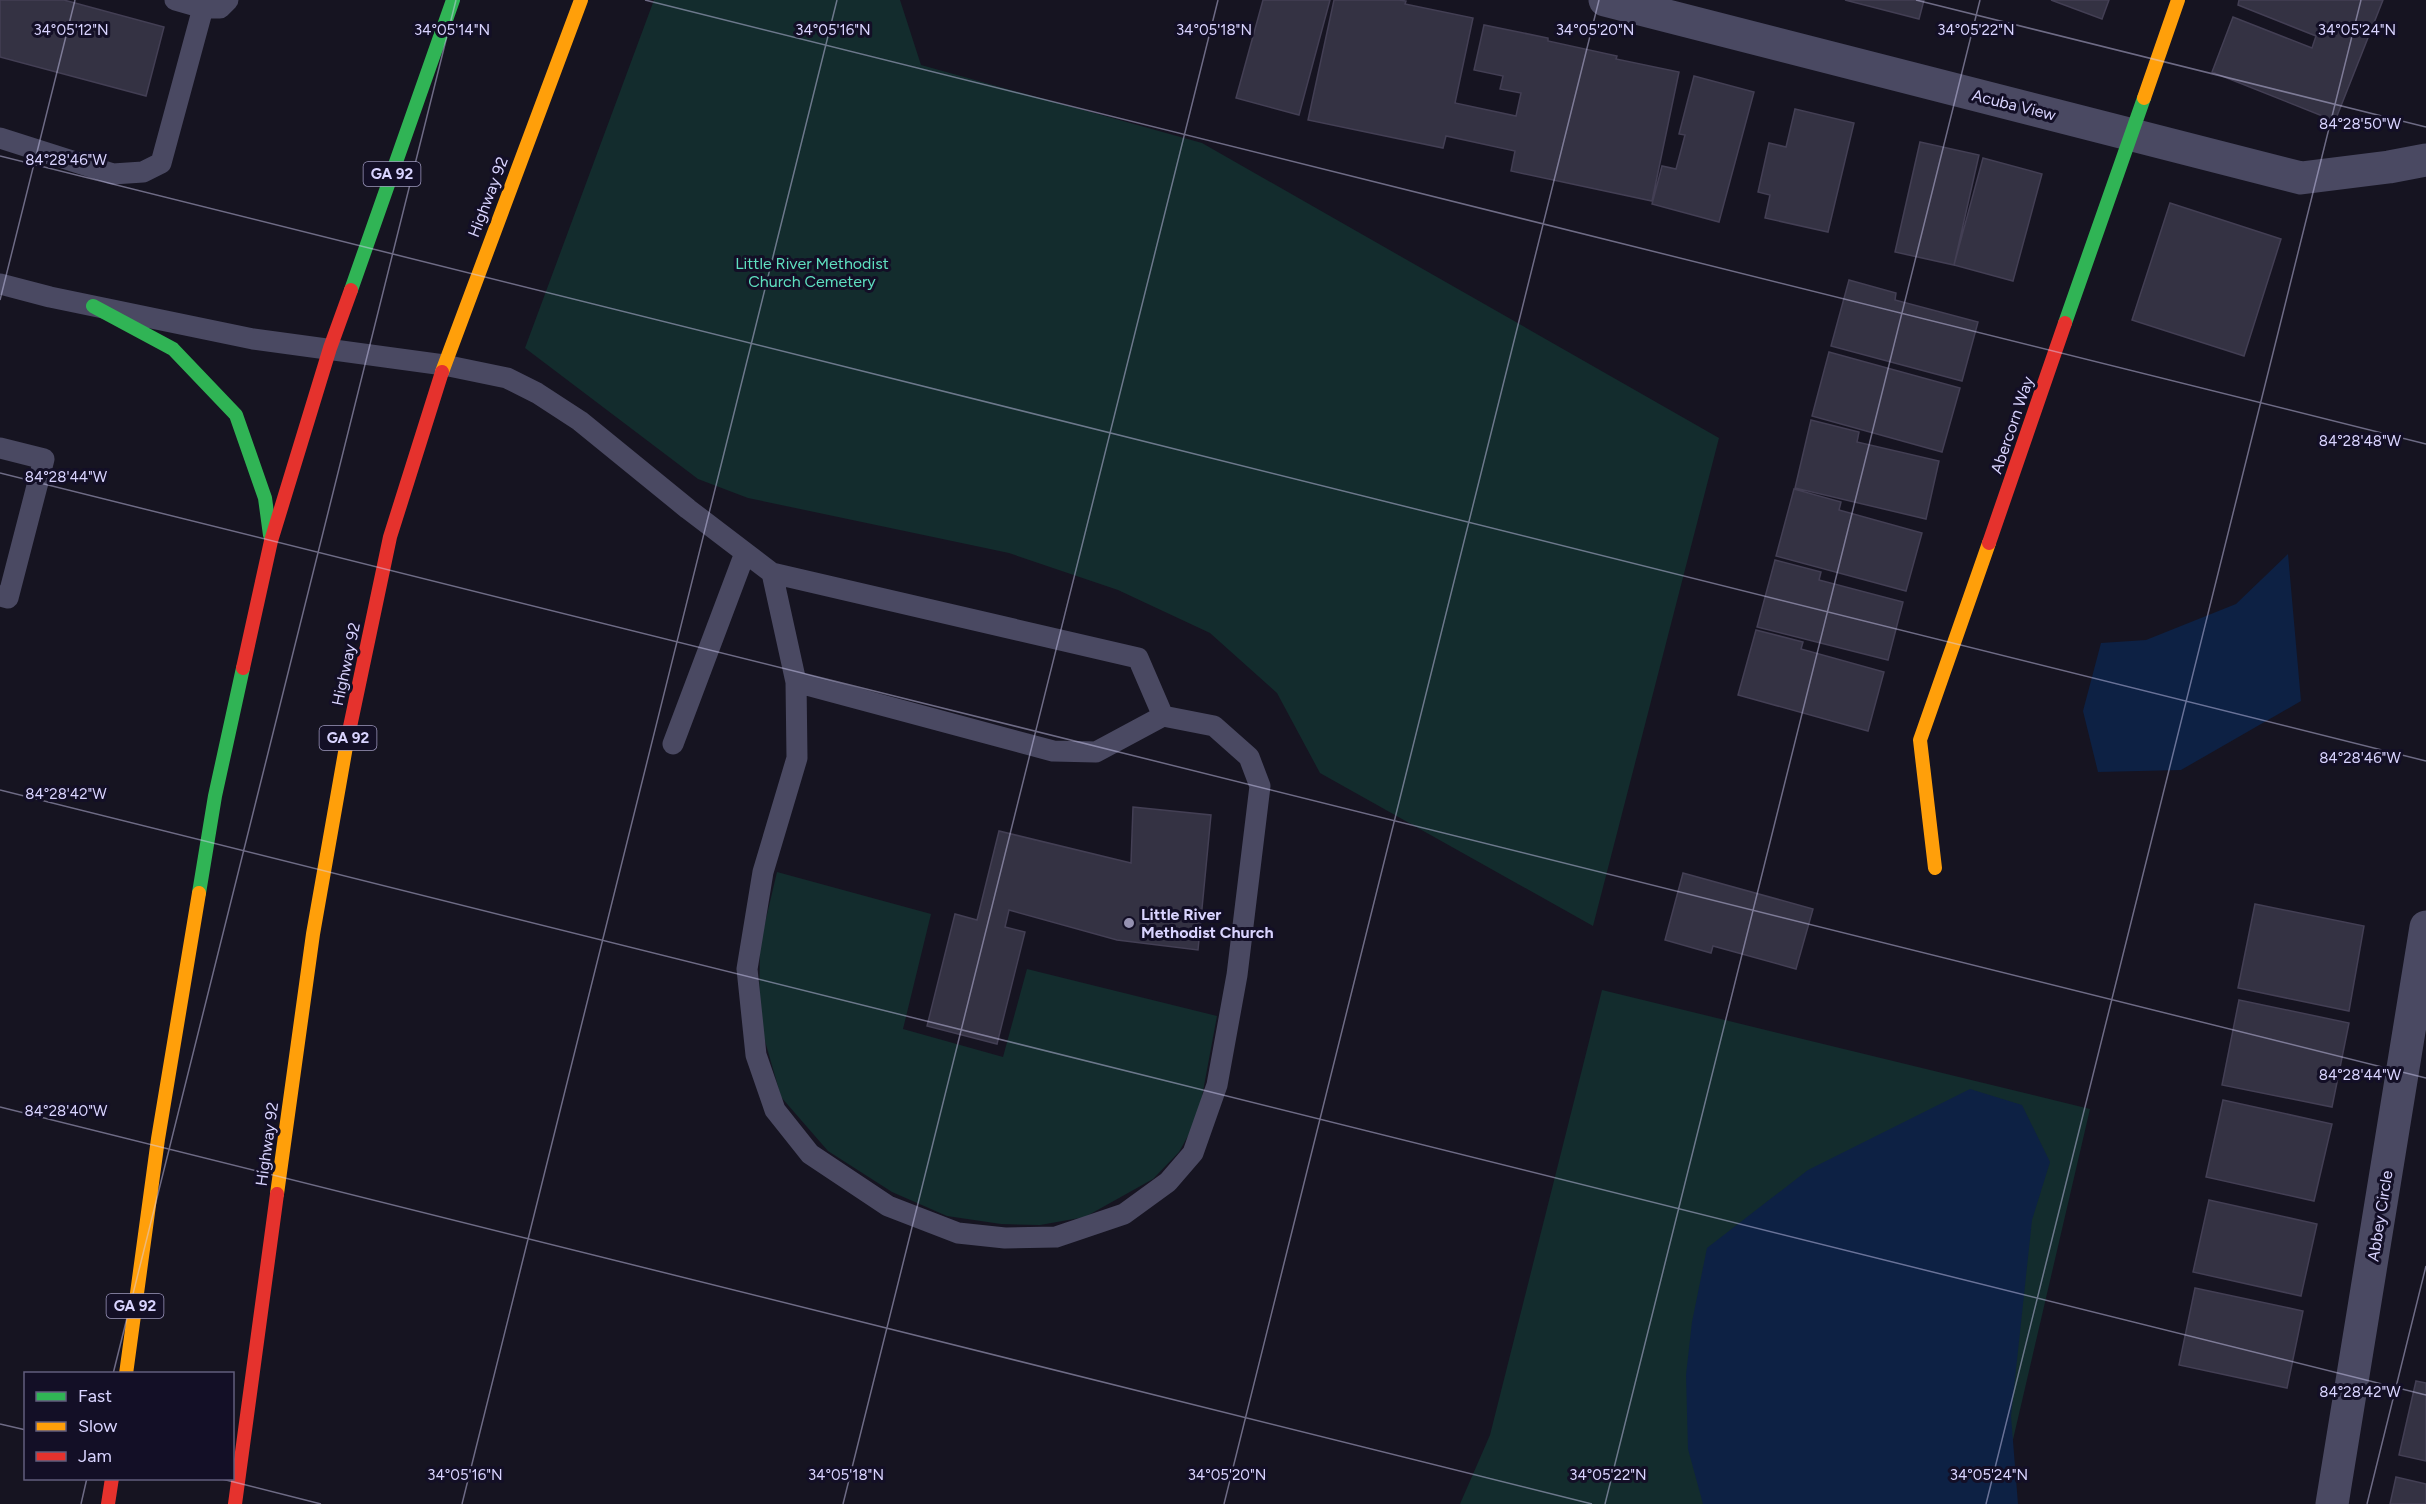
<svg xmlns="http://www.w3.org/2000/svg" width="2426" height="1504" font-family="Figtree,sans-serif">
  <rect width="100%" height="100%" fill="#161421"/>
  <path fill="#132c2d" d="M 654,0 L 900,0 L 921,65 L 1202,143 L 1719,438 L 1593,926 L 1320,773 L 1277,693 L 1210,633 L 1118,590 L 1009,553 L 748,498 L 698,479 L 525,348 Z
    M 777,872 L 931,914 L 903,1029 L 1003,1057 L 1027,969 L 1217,1016 L 1198,1118 L 1179,1152 L 1153,1179 L 1085,1217 L 1040,1225 L 1001,1224 L 947,1216 L 892,1192 L 828,1151 L 781,1097 L 759,1020 L 760,944 Z
    M 1602,990 L 2090,1109 L 1998,1504 L 1460,1504 L 1490,1435 Z"/>
  <path fill="#0d2144" d="M 2288,554 L 2301,701 L 2181,770 L 2098,772 L 2083,711 L 2101,643 L 2146,640 L 2236,604 Z
    M 1970,1089 L 2022,1105 L 2050,1162 L 2032,1220 L 2011,1416 L 2018,1504 L 1703,1504 L 1688,1449 L 1686,1375 L 1692,1322 L 1707,1248 L 1808,1170 Z"/>
  <path fill="#343243" stroke="#433f54" stroke-width="1.5" d="M 0,0 L 64,0 L 164,27 L 146,96 L 0,57 Z
    M 1263,0 L 1330,0 L 1299,115 L 1236,98 Z
    M 1334,0 L 1399,0 L 1406,1 L 1405,4 L 1473,18 L 1455,103 L 1516,116 L 1521,93 L 1500,89 L 1503,76 L 1474,70 L 1484,25 L 1548,38 L 1548,41 L 1617,56 L 1616,59 L 1679,72 L 1652,201 L 1511,171 L 1515,151 L 1446,136 L 1443,148 L 1308,120 Z
    M 1845,0 L 1924,0 L 1919,19 Z
    M 2051,0 L 2109,0 L 2102,19 Z
    M 2239,0 L 2383,0 L 2335,121 L 2212,72 L 2233,17 L 2312,48 L 2316,36 L 2238,5 Z
    M 1694,76 L 1754,92 L 1719,222 L 1652,204 L 1662,166 L 1676,169 L 1685,135 L 1679,134 Z
    M 1795,109 L 1854,123 L 1828,232 L 1765,218 L 1770,195 L 1758,192 L 1769,143 L 1786,147 Z
    M 1920,142 L 1979,155 L 1954,265 L 1895,252 Z
    M 1983,158 L 2042,174 L 2013,281 L 1954,265 Z
    M 2170,203 L 2281,239 L 2244,356 L 2132,320 Z
    M 1849,280 L 1896,293 L 1895,300 L 1978,322 L 1962,381 L 1831,346 Z
    M 1829,352 L 1960,388 L 1942,452 L 1812,416 Z
    M 1811,420 L 1859,432 L 1857,442 L 1939,461 L 1926,519 L 1795,488 Z
    M 1794,489 L 1841,502 L 1839,510 L 1922,533 L 1906,591 L 1776,556 Z
    M 1775,560 L 1821,572 L 1819,580 L 1903,602 L 1888,660 L 1757,627 Z
    M 1756,630 L 1803,642 L 1801,649 L 1884,672 L 1868,731 L 1738,695 Z
    M 1133,807 L 1211,815 L 1198,950 L 1117,940 L 1009,910 L 1005,927 L 1025,932 L 997,1044 L 927,1026 L 955,914 L 977,920 L 999,831 L 1131,863 Z
    M 1683,873 L 1813,909 L 1796,969 L 1713,946 L 1711,953 L 1665,940 Z
    M 2255,904 L 2364,926 L 2349,1011 L 2238,988 Z
    M 2239,1000 L 2349,1023 L 2332,1107 L 2222,1085 Z
    M 2223,1100 L 2332,1124 L 2314,1201 L 2206,1177 Z
    M 2209,1200 L 2317,1224 L 2301,1296 L 2193,1272 Z
    M 2195,1288 L 2303,1311 L 2287,1388 L 2179,1365 Z
    M 2416,1381 L 2426,1383 L 2426,1461 L 2399,1455 Z
    M 2396,1477 L 2426,1484 L 2426,1504 L 2390,1504 Z"/>
  <g fill="none" stroke-linecap="round" stroke-linejoin="round">
    <path stroke="#4a4962" stroke-width="21" d="M 175,0 L 203,8 L 220,8 L 228,0
      M 0,138 L 113,174 L 143,172 L 161,163 L 203,8
      M 0,284 L 50,297 L 253,339 L 444,365 L 507,378 L 537,393 L 580,421 L 688,509 L 772,573 L 796,682 L 797,758 L 763,872 L 747,969 L 756,1055 L 775,1110 L 810,1154 L 888,1206 L 958,1233 L 1005,1238 L 1056,1237 L 1124,1214 L 1168,1182 L 1193,1153 L 1217,1085 L 1237,975 L 1260,786 L 1249,757 L 1214,726 L 1163,716 L 1096,752 L 1053,751 L 796,682
      M 0,448 L 44,459 L 8,598 L 0,596
      M 772,573 L 1138,658 L 1163,716
      M 673,744 L 745,553"/>
    <path stroke="#4a4962" stroke-width="33" d="M 1605,0 L 2301,178 L 2389,167 L 2426,160
      M 2332,1504 L 2426,927"/>
    <path stroke="#30b455" stroke-width="14" d="M 351,290 L 453,0
      M 93,306 L 173,349 L 236,415 L 265,498 L 270,535
      M 2065,323 L 2144,98
      M 199,893 L 215,796 L 243,668"/>
    <path stroke="#ff9f0a" stroke-width="14" d="M 2144,98 L 2178,0
      M 442,372 L 581,0
      M 1935,868 L 1920,740 L 1989,543
      M 277,1194 L 313,934 L 347,741
      M 126,1374 L 158,1139 L 199,893"/>
    <path stroke="#e5322d" stroke-width="14" d="M 1989,543 L 2065,323
      M 243,668 L 271,541 L 330,348 L 351,290
      M 347,741 L 390,537 L 442,372
      M 108,1504 L 112,1478
      M 235,1504 L 277,1194"/>
  </g>
  <path fill="none" stroke="#d9d4ff" stroke-width="1.5" stroke-opacity="0.45" d="M 645,0 L 2426,444M 1916,0 L 2426,127M 0,156 L 2426,761M 0,300 L 75,0M 0,473 L 2426,1078M 0,790 L 2426,1395M 0,1107 L 1592,1504M 113,1374 L 456,0M 0,1424 L 26,1430M 218,1478 L 321,1504M 81,1504 L 87,1478M 462,1504 L 837,0M 843,1504 L 1218,0M 1224,1504 L 1599,0M 1605,1504 L 1980,0M 1986,1504 L 2361,0M 2367,1504 L 2426,1266"/>
  <circle fill="#9591b1" stroke="#130f26" stroke-width="2" cx="1129" cy="923" r="6"/>
  <g text-anchor="middle" dominant-baseline="central" stroke-width="6" stroke-linejoin="round" paint-order="stroke">
    <g fill="#130f26" stroke="#9e99be" stroke-width="1.5">
      <rect x="363.5" y="162" width="57" height="24" rx="4.5"/>
      <rect x="319.5" y="726" width="57" height="24" rx="4.5"/>
      <rect x="106.5" y="1294" width="57" height="24" rx="4.5"/>
    </g>
    <g font-size="15" font-weight="bold" fill="#d9d4ff">
      <text x="392" y="174">GA 92</text>
      <text x="348" y="738">GA 92</text>
      <text x="135" y="1306">GA 92</text>
    </g>
    <g font-size="16" fill="#d9d4ff" stroke="#130f26">
      <text transform="translate(2014 105) rotate(14)">Acuba View</text>
      <text transform="translate(488 197) rotate(-69)">Highway 92</text>
      <text transform="translate(2012 425) rotate(-71)">Abercorn Way</text>
      <text transform="translate(346 664) rotate(-78)">Highway 92</text>
      <text transform="translate(267 1144) rotate(-82)">Highway 92</text>
      <text transform="translate(2380 1216) rotate(-81)">Abbey Circle</text>
    </g>
    <g font-size="16" fill="#5fe0c0" stroke="#130f26">
      <text x="812" y="263">Little River Methodist<tspan x="812" dy="18">Church Cemetery</tspan></text>
    </g>
    <g font-size="16" font-weight="bold" fill="#d9d4ff" stroke="#130f26" text-anchor="start">
      <text x="1141" y="914">Little River<tspan x="1141" dy="18">Methodist Church</tspan></text>
    </g>
  </g>
  <g font-size="15" text-anchor="middle" fill="#d9d4ff" stroke="#130f26" stroke-width="6" stroke-linejoin="round" paint-order="stroke">
    <text x="71" y="35">34°05'12"N</text>
    <text x="452" y="35">34°05'14"N</text>
    <text x="833" y="35">34°05'16"N</text>
    <text x="1214" y="35">34°05'18"N</text>
    <text x="1595" y="35">34°05'20"N</text>
    <text x="1976" y="35">34°05'22"N</text>
    <text x="2357" y="35">34°05'24"N</text>
    <text x="2360" y="129">84°28'50"W</text>
    <text x="66" y="165">84°28'46"W</text>
    <text x="2360" y="446">84°28'48"W</text>
    <text x="66" y="482">84°28'44"W</text>
    <text x="2360" y="763">84°28'46"W</text>
    <text x="66" y="799">84°28'42"W</text>
    <text x="2360" y="1080">84°28'44"W</text>
    <text x="66" y="1116">84°28'40"W</text>
    <text x="2360" y="1397">84°28'42"W</text>
    <text x="465" y="1480">34°05'16"N</text>
    <text x="846" y="1480">34°05'18"N</text>
    <text x="1227" y="1480">34°05'20"N</text>
    <text x="1608" y="1480">34°05'22"N</text>
    <text x="1989" y="1480">34°05'24"N</text>
  </g>
  <rect x="24" y="1372" width="210" height="108" fill="#130f26" stroke="#625e7d" stroke-width="1.5"/>
  <rect x="36" y="1392" width="30" height="9" fill="#30b455" stroke="#625e7d" stroke-width="1.5"/>
  <text x="78" y="1402" font-size="18" fill="#d9d4ff">Fast</text>
  <rect x="36" y="1422" width="30" height="9" fill="#ff9f0a" stroke="#625e7d" stroke-width="1.5"/>
  <text x="78" y="1432" font-size="18" fill="#d9d4ff">Slow</text>
  <rect x="36" y="1452" width="30" height="9" fill="#e5322d" stroke="#625e7d" stroke-width="1.5"/>
  <text x="78" y="1462" font-size="18" fill="#d9d4ff">Jam</text>
</svg>
